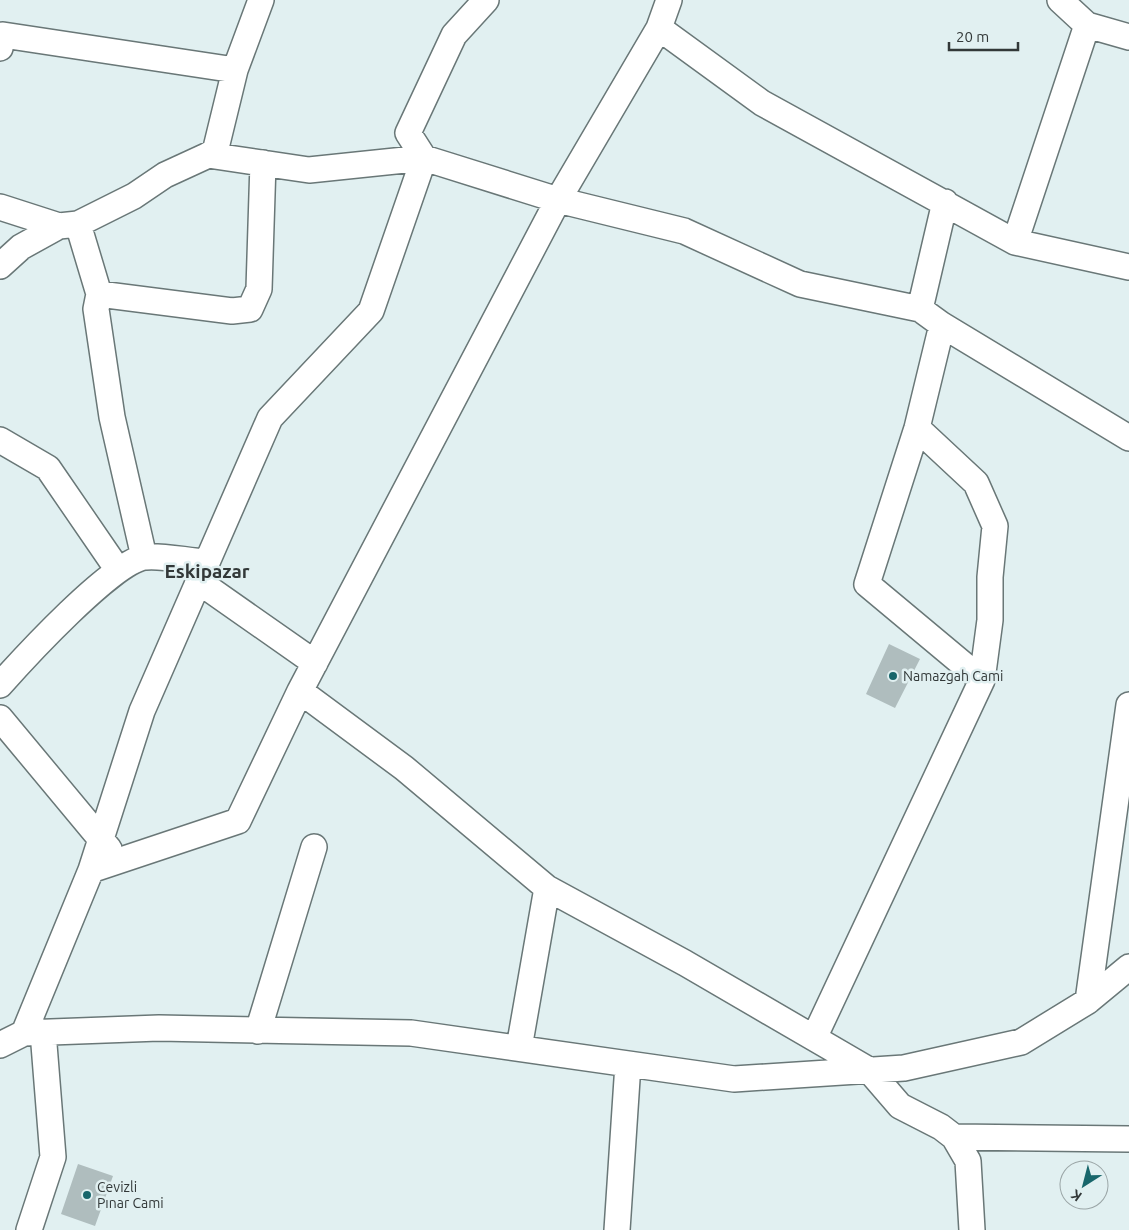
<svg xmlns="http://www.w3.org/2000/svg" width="1129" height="1230" font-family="Ubuntu,sans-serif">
  <rect width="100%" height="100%" fill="#e1f0f1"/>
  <path fill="#afbdbe" d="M 889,644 L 920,659 L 895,708 L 866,694 Z
    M 78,1164 L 113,1176 L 95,1226 L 61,1214 Z"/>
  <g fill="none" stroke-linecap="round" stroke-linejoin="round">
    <defs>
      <path id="minor" d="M 486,0 L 454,35 L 408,133 L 424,158 L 371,311 L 270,418 L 142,711 L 91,870 L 238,821 L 300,691 L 558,200 L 659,28 L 669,0
        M 1060,0 L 1087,25 L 1129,37
        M 659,28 L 762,103 L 1015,242 L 1129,267
        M 0,48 L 3,35 L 235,70
        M 208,155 L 309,170 L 424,158 L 558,200 L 684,231 L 800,284 L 920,309 L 942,325 L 1129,438
        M 0,207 L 59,226
        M 78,224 L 99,294 L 96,309 L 112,417 L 144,557
        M 1015,242 L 1087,25
        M 0,266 L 21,247 L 59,226 L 78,224 L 134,196 L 165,175 L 215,152 L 235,70 L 261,0
        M 99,294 L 232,311 L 250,309 L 259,289 L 263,163
        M 920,309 L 945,202
        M 917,428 L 976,483 L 995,526 L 990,577 L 990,620 L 982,680 L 867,584 L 917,428 L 942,325
        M 0,440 L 48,468 L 118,570
        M 198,581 L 315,663
        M 0,685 C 24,658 112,562 145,557 C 161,555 188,561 206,562
        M 300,691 L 404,768 L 547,888 L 685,963 L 869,1070 L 900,1106 L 941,1127 L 954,1137 L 968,1161 L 972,1230
        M 1129,705 L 1088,1001 L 1129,967
        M 0,718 L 109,849
        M 258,1031 L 314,847
        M 24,1033 L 91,870
        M 814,1038 L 982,680
        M 0,1045 L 24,1033 L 159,1028 L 411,1033 L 734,1079 L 904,1068 L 1021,1042 L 1088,1001
        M 519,1048 L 547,888
        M 954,1137 L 1129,1139
        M 29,1230 L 53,1157 L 43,1032
        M 617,1230 L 628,1064"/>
    </defs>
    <use href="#minor" stroke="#697777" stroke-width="28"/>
    <use href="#minor" stroke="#fff" stroke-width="25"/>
  </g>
  <g fill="#18666b" stroke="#e1f0f1" stroke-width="2">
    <circle cx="893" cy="676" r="5"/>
    <circle cx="87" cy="1195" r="5"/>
  </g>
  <g text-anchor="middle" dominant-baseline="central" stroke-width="5" stroke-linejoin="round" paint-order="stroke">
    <g font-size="14" fill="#323838" stroke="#e1f0f1" text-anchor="start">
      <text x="903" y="676">Namazgah Cami</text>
      <text x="97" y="1187">Cevizli<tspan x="97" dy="16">Pınar Cami</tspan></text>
    </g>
    <g font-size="19" font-weight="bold" fill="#323838" stroke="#e1f0f1">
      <text x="207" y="571">Eskipazar</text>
    </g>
  </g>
  <g transform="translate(1084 1185) rotate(216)"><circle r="24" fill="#e1f0f1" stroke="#9ba6a7"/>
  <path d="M0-4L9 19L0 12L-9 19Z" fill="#18666b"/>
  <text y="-8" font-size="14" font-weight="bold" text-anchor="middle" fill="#323838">K</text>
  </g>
  <path d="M949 42v8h69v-8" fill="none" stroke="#323838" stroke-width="2.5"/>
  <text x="956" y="42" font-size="15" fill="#323838" stroke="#e1f0f1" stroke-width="4" paint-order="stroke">20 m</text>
</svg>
